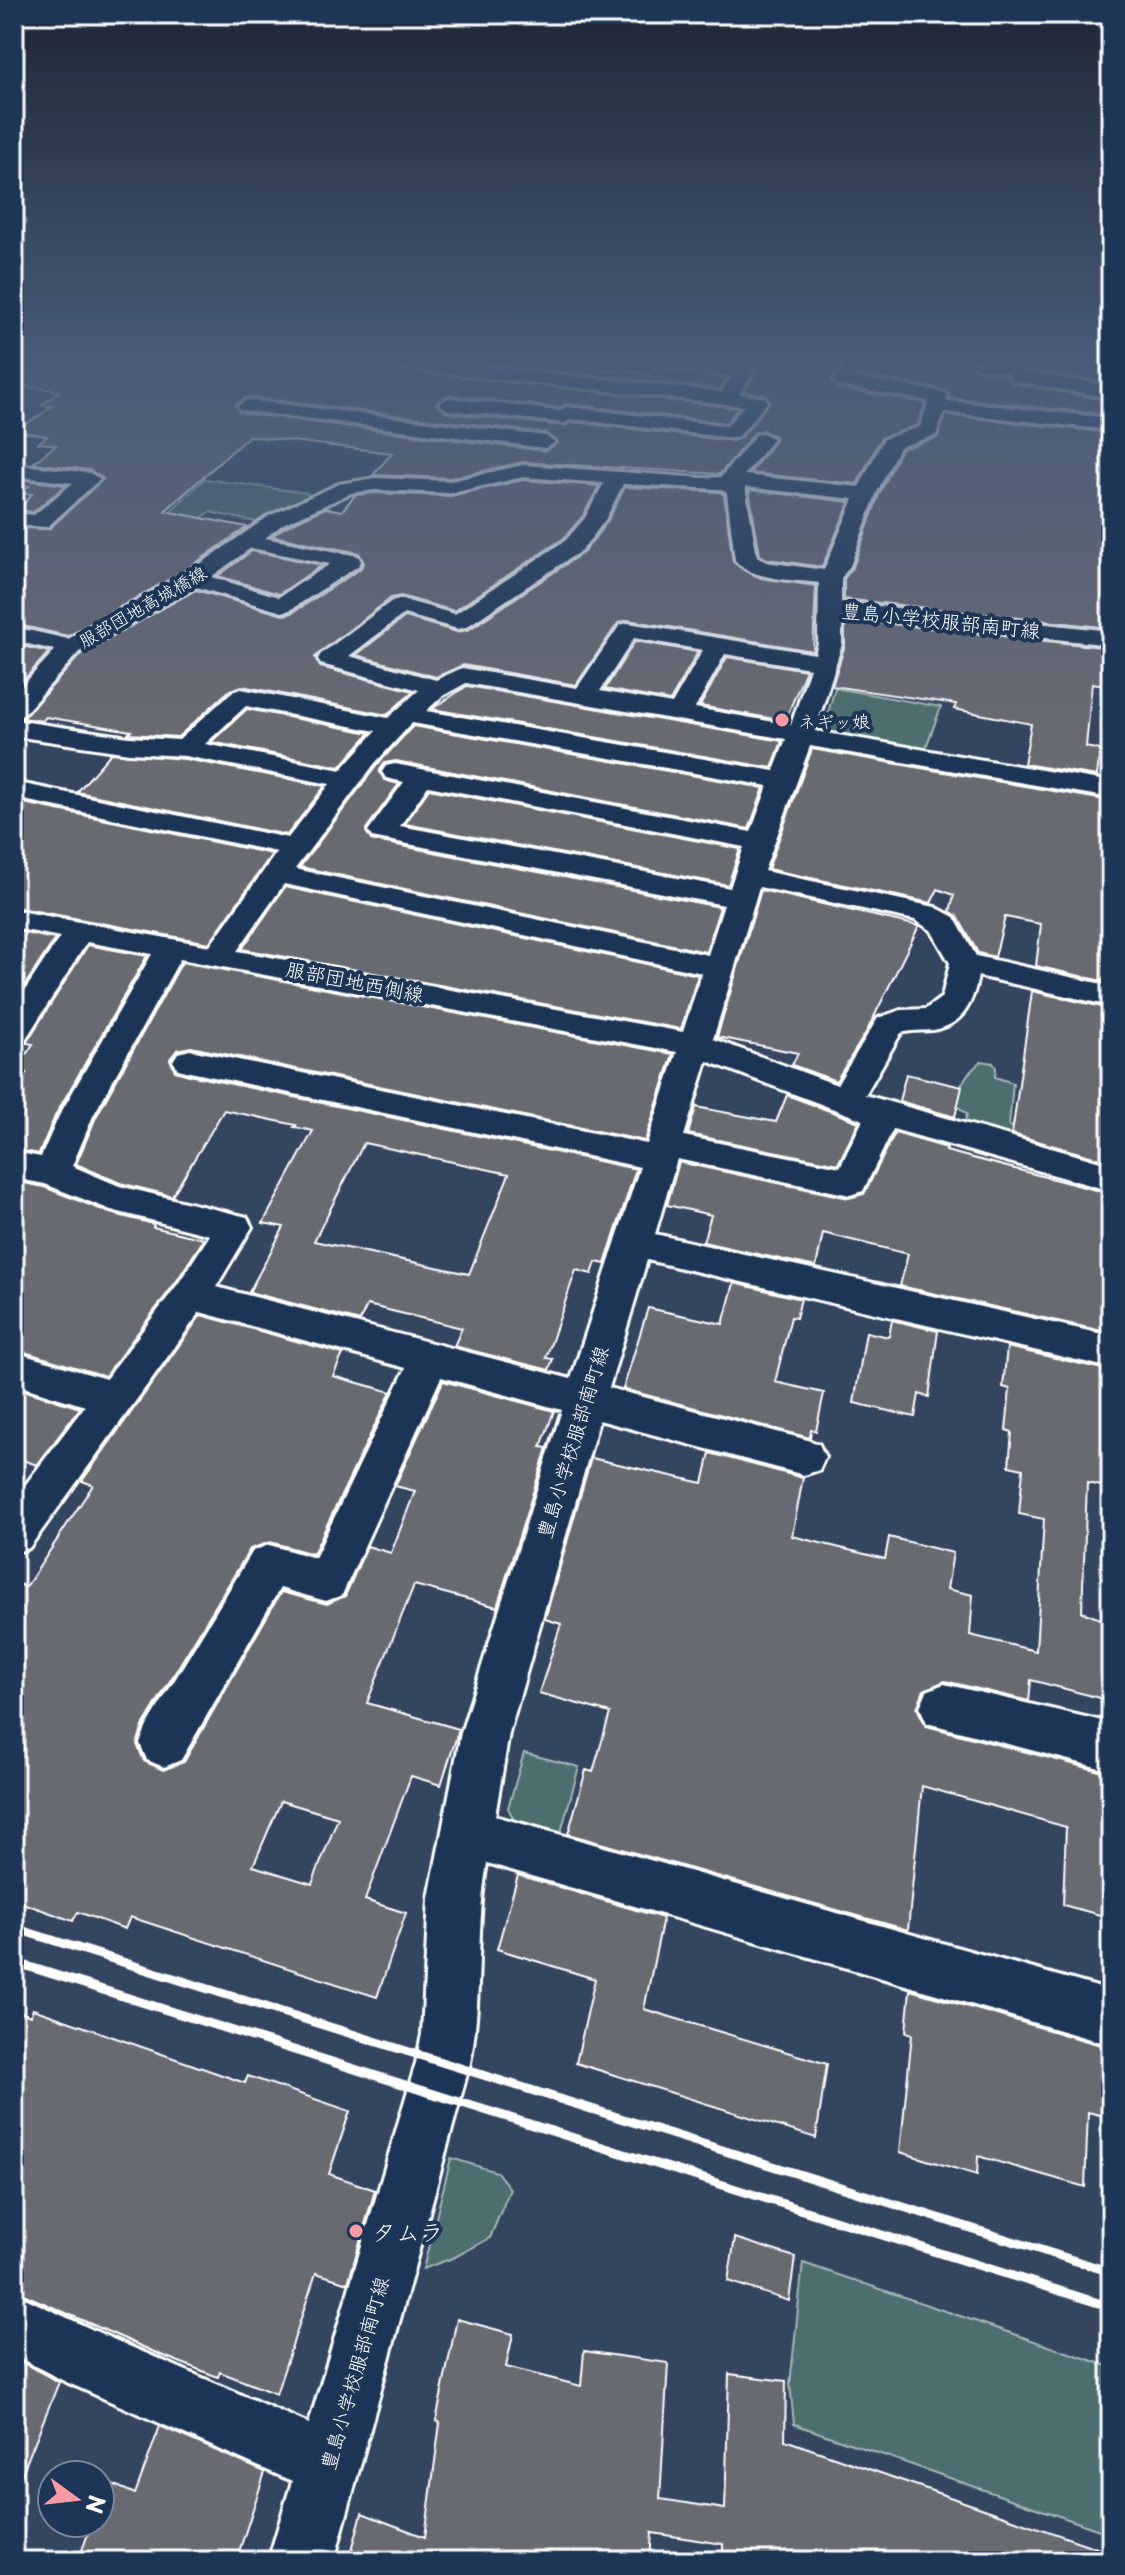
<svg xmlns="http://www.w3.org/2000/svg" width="1125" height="2575" font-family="'Playpen Sans','Klee One',sans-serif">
  <rect width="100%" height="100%" fill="#34455f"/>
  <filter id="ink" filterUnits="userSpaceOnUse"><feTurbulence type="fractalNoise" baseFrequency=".0125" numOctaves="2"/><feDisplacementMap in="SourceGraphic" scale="16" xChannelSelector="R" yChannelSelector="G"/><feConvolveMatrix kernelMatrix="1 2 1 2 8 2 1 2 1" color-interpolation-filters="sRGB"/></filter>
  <g filter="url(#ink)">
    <path fill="#4d6e6e" stroke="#a6b6b6" stroke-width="2" d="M 204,479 L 307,493 L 310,499 L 260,523 L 210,512 L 114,578 L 102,577 Z
      M 835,688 L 941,707 L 923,755 L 822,735 Z
      M 981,1061 L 993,1063 L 996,1068 L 995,1077 L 1013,1083 L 1009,1126 L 1047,1134 L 1043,1149 L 964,1128 L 967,1114 L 952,1102 L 967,1075 Z
      M 524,1753 L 579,1767 L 561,1832 L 514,1820 L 508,1808 Z
      M 451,2158 L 497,2172 L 510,2189 L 490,2238 L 455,2257 L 423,2269 Z
      M 803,2263 L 1111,2367 L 1111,2534 L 794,2424 L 790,2384 Z"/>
    <path fill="#686b72" stroke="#fff" stroke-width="2" fill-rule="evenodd" d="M 14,363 L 332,363 L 395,368 L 738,408 L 726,423 L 567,404 L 558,408 L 448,395 L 436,403 L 448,413 L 564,426 L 573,422 L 732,441 L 741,438 L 770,401 L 765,395 L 744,392 L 756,372 L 750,365 L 736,363 L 842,363 L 831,381 L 836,388 L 925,403 L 918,425 L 881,438 L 857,484 L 750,473 L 775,441 L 775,436 L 762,430 L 754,433 L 720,474 L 523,462 L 451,478 L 373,475 L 392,453 L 249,436 L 165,511 L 247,527 L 184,571 L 68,636 L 14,624 L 14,528 L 49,529 L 103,479 L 90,470 L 33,463 L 56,445 L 39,443 L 47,436 L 16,431 L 53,406 L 42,405 L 60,391 L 14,385 ZM 247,397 L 545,433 L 558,443 L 545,451 L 240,413 L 235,405 Z
      M 479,363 L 550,363 L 650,374 L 654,368 L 727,378 L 720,389 Z
      M 867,363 L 970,365 L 974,370 L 1007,376 L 1010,383 L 1111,401 L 1111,415 L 950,398 L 947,390 L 859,375 Z
      M 1060,363 L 1111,363 L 1111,383 L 1030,370 L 1036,364 L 1060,369 Z
      M 946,415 L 1111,433 L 1111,628 L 844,599 L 844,579 L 853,567 L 879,495 L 901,449 L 937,438 Z
      M 23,480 L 66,485 L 33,512 L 19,510 L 32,494 L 21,493 L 29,486 L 17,485 Z
      M 523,480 L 599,486 L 583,516 L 564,538 L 454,611 L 401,596 L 391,598 L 315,657 L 320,667 L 413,691 L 387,715 L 242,686 L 230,690 L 178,737 L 128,734 L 131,731 L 46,717 L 42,721 L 23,718 L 81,654 L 196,590 L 283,615 L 292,613 L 360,569 L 364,563 L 359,553 L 272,536 L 285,527 L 325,508 L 342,511 L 355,495 L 375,493 L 451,496 Z
      M 625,487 L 719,492 L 724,495 L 733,562 L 761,578 L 816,586 L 813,651 L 628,620 L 618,623 L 576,685 L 463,665 L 436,677 L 356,655 L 405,617 L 457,632 L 468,630 L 584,552 L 607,522 Z
      M 749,490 L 850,502 L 822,567 L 767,559 L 760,555 Z
      M 252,551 L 322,565 L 279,594 L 218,576 Z
      M 845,619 L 1111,648 L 1111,686 L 1092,683 L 1086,747 L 1100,750 L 1097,776 L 1024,764 L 1031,724 L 954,709 L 956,704 L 832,686 L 845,645 Z
      M 635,641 L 698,652 L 670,701 L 605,689 Z
      M 22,646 L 49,652 L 21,683 Z
      M 727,657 L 806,670 L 785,721 L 700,706 Z
      M 467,686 L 782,741 L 772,768 L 432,709 Z
      M 247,709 L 370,733 L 340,767 L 211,742 Z
      M 413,726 L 764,788 L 749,829 L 396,761 L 385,763 L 380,770 L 384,780 L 399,784 L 366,829 L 371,840 L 720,907 L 706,952 L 300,867 L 377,765 Z
      M 812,749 L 1111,801 L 1111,983 L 1036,966 L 1041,924 L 1005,917 L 995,957 L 978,953 L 957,916 L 950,911 L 954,895 L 938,889 L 931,903 L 768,869 Z
      M 111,753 L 185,759 L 325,786 L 287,835 L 77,792 Z
      M 429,789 L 740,849 L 728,885 L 405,824 Z
      M 14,801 L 272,854 L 209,943 L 14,907 Z
      M 285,887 L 698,975 L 681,1029 L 242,949 Z
      M 761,890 L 919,926 L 867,1031 L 836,1081 L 792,1065 L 798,1053 L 717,1037 Z
      M 14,931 L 55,939 L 14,1002 Z
      M 88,945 L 147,956 L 56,1114 L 39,1154 L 14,1149 L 14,1093 L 26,1073 L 15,1071 L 33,1044 L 26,1043 Z
      M 182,962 L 673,1054 L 645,1141 L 191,1047 L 177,1050 L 170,1059 L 175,1071 L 189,1075 L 636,1169 L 605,1264 L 596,1262 L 592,1274 L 576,1270 L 546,1358 L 553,1359 L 549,1370 L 454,1346 L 462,1328 L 367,1305 L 360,1321 L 249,1292 L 284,1227 L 263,1223 L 313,1131 L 294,1127 L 296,1125 L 224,1110 L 172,1196 L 120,1183 L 76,1164 L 96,1117 ZM 364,1143 L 509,1174 L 469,1274 L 314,1241 Z
      M 1032,991 L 1111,1009 L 1111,1162 L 1012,1134 Z
      M 906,1074 L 962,1087 L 955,1117 L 899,1101 Z
      M 787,1095 L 859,1122 L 838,1164 L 688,1134 L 696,1107 L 776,1122 Z
      M 895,1133 L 947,1148 L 946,1151 L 1111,1194 L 1111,1333 L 900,1286 L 908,1254 L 823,1233 L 816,1267 L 703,1242 L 711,1215 L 667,1205 L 679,1162 L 849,1198 L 864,1194 Z
      M 14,1181 L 44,1187 L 110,1213 L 154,1224 L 153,1227 L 204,1239 L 176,1282 L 105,1376 L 14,1349 Z
      M 734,1283 L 801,1299 L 796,1318 L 791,1317 L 775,1382 L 824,1393 L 816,1431 L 811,1430 L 810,1438 L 623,1389 L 648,1308 L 723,1324 Z
      M 201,1315 L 343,1354 L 333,1376 L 391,1392 L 313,1554 L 270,1542 L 250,1549 L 144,1724 L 137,1744 L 144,1761 L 163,1770 L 184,1762 L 281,1592 L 327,1604 L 345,1596 L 367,1546 L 391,1553 L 415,1491 L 395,1486 L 443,1381 L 554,1411 L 541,1447 L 547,1448 L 497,1607 L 414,1585 L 367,1703 L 459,1729 L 441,1785 L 411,1776 L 365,1900 L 406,1913 L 377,1997 L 130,1917 L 125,1929 L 78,1912 L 73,1921 L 14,1900 L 14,1582 L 26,1587 L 93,1485 L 82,1481 ZM 281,1801 L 338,1818 L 312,1884 L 253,1866 Z
      M 892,1320 L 938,1331 L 929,1397 L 919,1394 L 915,1417 L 854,1403 L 866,1332 L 889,1337 Z
      M 1007,1347 L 1111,1371 L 1111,1488 L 1087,1483 L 1082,1612 L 1111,1623 L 1111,1701 L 1031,1680 L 1029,1701 L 945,1681 L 924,1690 L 917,1708 L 926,1726 L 1111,1774 L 1111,1918 L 1063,1905 L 1066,1827 L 922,1786 L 908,1930 L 568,1834 L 586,1770 L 593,1772 L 610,1713 L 539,1693 L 561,1624 L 545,1619 L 591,1458 L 703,1483 L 710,1453 L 803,1478 L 792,1536 L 885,1559 L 889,1537 L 953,1553 L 947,1589 L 973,1595 L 970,1635 L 1036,1651 L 1044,1519 L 1019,1514 L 1023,1469 L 1009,1466 L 1012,1432 L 1006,1430 L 1010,1389 L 1003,1387 Z
      M 14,1387 L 80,1408 L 37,1465 L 14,1457 Z
      M 518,1875 L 663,1918 L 644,2009 L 827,2064 L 816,2138 L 576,2063 L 595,1979 L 497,1949 Z
      M 910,1990 L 1111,2048 L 1111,2118 L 1088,2112 L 1085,2187 L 978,2156 L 977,2175 L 900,2152 L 912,2034 L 906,2032 Z
      M 14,2009 L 30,2016 L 33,2009 L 245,2083 L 248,2076 L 350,2111 L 329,2174 L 375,2190 L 348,2283 L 316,2273 L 276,2394 L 220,2372 L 218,2377 L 161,2355 L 14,2290 Z
      M 735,2238 L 795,2257 L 789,2301 L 728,2281 Z
      M 457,2319 L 513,2334 L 506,2367 L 581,2386 L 584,2351 L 668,2363 L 660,2499 L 725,2509 L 729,2374 L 786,2381 L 785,2440 L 1111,2553 L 1111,2561 L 723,2561 L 723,2544 L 652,2533 L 650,2561 L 349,2561 L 362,2513 L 425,2537 L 440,2423 L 436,2421 Z
      M 14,2358 L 59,2382 L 15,2491 L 14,2490 Z
      M 160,2426 L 265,2472 L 236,2561 L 78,2561 L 92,2523 L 100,2523 L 100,2503 L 108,2482 L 135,2494 Z"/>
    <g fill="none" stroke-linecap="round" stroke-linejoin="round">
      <defs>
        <path id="minor" d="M 391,363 L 450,363 L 722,392 L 732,376 L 668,368 L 659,363 L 714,363 L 750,368 L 753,372 L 739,394 L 765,398 L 767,402 L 739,436 L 732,438 L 572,419 L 564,423 L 448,410 L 439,404 L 448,398 L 559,411 L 567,407 L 727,426 L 744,406 L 400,368 Z
          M 846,363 L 864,363 L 854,377 L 946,393 L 947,401 L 1111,418 L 1111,430 L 944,412 L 936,435 L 899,447 L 876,494 L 850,566 L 841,578 L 841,602 L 1111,631 L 1111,645 L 842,616 L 842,644 L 815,731 L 1111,782 L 1111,798 L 810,746 L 764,871 L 935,907 L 954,917 L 976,956 L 1111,986 L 1111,1006 L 978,976 C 973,1002 964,1025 933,1030 C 922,1031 911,1030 901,1033 L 865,1095 L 1111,1165 L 1111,1191 L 893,1129 L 863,1191 L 850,1195 L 677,1159 L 655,1234 L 1111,1336 L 1111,1368 L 647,1260 L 609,1388 L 804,1439 L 819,1444 L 825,1457 L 819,1470 L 804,1475 L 599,1420 L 509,1733 L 495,1816 L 1111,1991 L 1111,2045 L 487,1863 C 475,1929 483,1997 470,2063 L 334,2561 L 268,2561 L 292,2481 L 64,2381 L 14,2355 L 14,2293 L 108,2337 L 309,2424 L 416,2063 L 422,2034 L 429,1898 L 461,1733 L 562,1410 L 441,1377 L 342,1595 L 326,1601 L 280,1588 L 181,1760 L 164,1767 L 147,1760 L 140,1743 L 147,1726 L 253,1551 L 269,1545 L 315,1558 L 406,1368 L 200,1312 L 29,1548 L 14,1553 L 14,1500 L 85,1406 L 14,1384 L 14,1352 L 106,1379 L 178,1284 L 210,1235 L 111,1210 L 45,1184 L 14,1178 L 14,1152 L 41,1157 L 59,1116 L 152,954 L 87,942 L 25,1040 L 14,1043 L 14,1007 L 60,937 L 14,928 L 14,910 L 210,946 L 277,852 L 14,798 L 14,782 L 288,838 L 330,784 L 185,756 L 129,753 L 14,736 L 14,720 L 129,737 L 179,740 L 232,692 L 241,689 L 388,718 L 419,690 L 321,664 L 318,659 L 321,654 L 392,601 L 400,599 L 455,614 L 566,540 L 585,518 L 604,483 L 523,477 L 451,493 L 375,490 L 351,493 L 283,524 L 265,538 L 358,556 L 361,561 L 358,566 L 290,610 L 282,612 L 196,587 L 79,652 L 23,715 L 14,718 L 14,695 L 55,650 L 14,641 L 14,627 L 68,639 L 186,574 L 269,516 L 339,484 L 375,478 L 451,481 L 523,465 L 703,478 L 721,477 L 756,435 L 763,433 L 773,439 L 744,475 L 859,487 L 884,439 L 920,427 L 929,401 L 837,385 L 834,381 ZM 623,484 L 720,489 L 727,493 L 735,560 C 752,581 793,579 819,583 L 818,644 L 815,654 L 628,623 L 620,625 L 577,688 L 462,668 L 436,680 L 349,656 L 404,614 L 458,629 L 466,627 L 582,550 L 605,520 ZM 745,487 L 854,499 L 824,570 L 766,562 L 757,557 ZM 251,548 L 330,564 L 279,597 L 211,577 ZM 634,638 L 703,650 L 672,704 L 600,691 ZM 725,654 L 810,668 L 791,725 L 695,708 ZM 466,683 L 786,739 L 774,771 L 426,711 L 441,697 ZM 246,706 L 376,731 L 341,770 L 205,744 ZM 412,723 L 768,786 L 751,832 L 395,764 L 386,766 L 382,772 L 386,778 L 404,782 L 368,831 L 372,837 L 724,905 L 708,955 L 295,869 L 375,763 ZM 428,786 L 744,847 L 730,888 L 400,826 ZM 284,884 L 702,973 L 683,1032 L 237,951 ZM 759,887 L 915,920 L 931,930 L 950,963 L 942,997 L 926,1009 L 901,1010 L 878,1018 L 837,1085 L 713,1039 ZM 180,959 L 677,1052 L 647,1144 L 190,1050 L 178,1053 L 173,1061 L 178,1069 L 190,1072 L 640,1167 L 571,1379 L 216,1287 L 252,1227 L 247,1217 L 119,1186 L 72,1166 L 93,1116 ZM 707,1061 L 863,1120 L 840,1167 L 684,1136 Z
          M 972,363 L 1018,364 L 1024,365 L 1025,372 L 1111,386 L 1111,398 L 1017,381 L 1011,380 L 1010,373 L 975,367 Z
          M 247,400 L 545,436 L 555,442 L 545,448 L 240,410 L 238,406 Z
          M 14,464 L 90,473 L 100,479 L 47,527 L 14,525 L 14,513 L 34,515 L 73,483 L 14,476 Z
          M 944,1684 L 1111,1723 L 1111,1771 L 927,1723 L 920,1707 L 927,1691 Z"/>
      </defs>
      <use href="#minor" stroke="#fff" stroke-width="6"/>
      <use href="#minor" fill="#1d3557" fill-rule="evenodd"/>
      <path stroke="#fff" stroke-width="9" d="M 14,1928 L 1111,2272
        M 14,1962 L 1111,2307"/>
    </g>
  </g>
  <linearGradient id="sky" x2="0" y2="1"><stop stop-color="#1d2634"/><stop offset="0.5" stop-color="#4a5c7a"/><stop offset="1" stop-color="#4a5c7a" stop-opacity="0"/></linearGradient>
  <rect width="1125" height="724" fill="url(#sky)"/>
  <g fill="#ff9aa2" stroke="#1d3557" stroke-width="3">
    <circle cx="782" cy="720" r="8"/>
    <circle cx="356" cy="2231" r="8"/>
  </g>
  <g text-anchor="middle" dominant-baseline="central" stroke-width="8" stroke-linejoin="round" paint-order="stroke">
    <g font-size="18" fill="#fff" stroke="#1d3557">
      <text transform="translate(142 606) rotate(-30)">服部団地高城橋線</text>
    </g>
    <g font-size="18" fill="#fff" stroke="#1d3557" text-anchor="start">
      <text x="798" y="720">ネギッ娘</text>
    </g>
    <g font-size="20" fill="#fff" stroke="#1d3557">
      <text transform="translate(941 620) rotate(6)">豊島小学校服部南町線</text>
      <text transform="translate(355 981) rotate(11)">服部団地西側線</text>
      <text transform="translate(572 1442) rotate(-73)">豊島小学校服部南町線</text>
      <text transform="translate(354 2373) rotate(-74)">豊島小学校服部南町線</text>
    </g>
    <g font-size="24" fill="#fff" stroke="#1d3557" text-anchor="start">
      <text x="372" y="2231">タムラ</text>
    </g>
  </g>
  <rect width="1125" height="2575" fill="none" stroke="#1d3557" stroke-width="48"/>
  <rect x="24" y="24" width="1077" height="2527" fill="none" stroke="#fff" stroke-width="3" filter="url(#ink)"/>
  <g transform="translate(76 2499) rotate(105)"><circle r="38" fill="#1d3557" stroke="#77869a" stroke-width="2"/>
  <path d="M0-6L14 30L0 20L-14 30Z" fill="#ff9aa2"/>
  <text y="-12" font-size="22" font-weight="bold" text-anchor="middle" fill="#ffffff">N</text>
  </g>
</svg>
